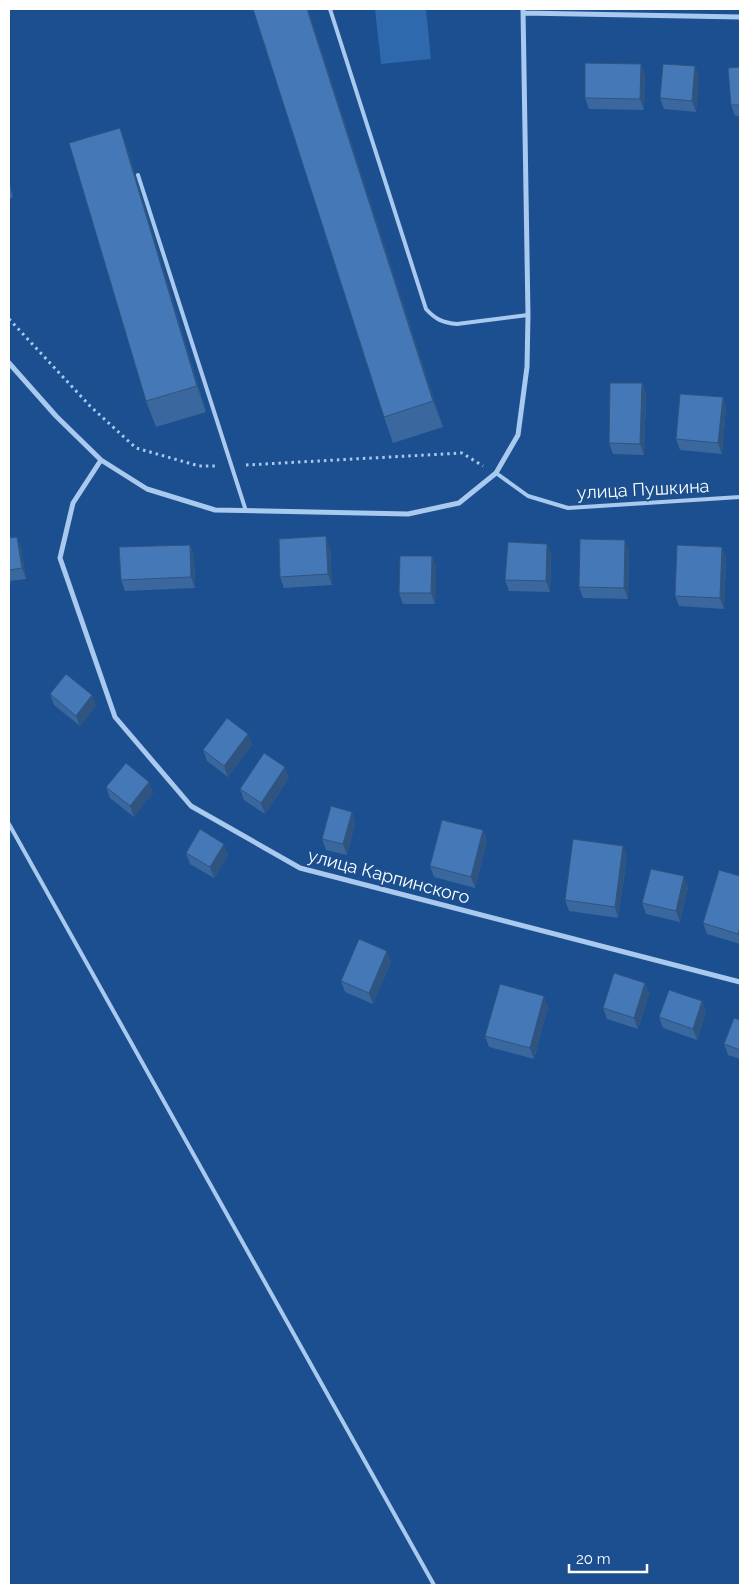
<svg xmlns="http://www.w3.org/2000/svg" width="749" height="1594" font-family="Raleway,sans-serif">
  <rect width="100%" height="100%" fill="#1b4f8f"/>
  <path fill="#2e69ad" d="M 375,9 L 426,9 L 431,59 L 381,64 Z"/>
  <g fill="none" stroke-linecap="round" stroke-linejoin="round">
    <path stroke="#a9c9ee" stroke-width="3" stroke-dasharray="2.5 4" stroke-linecap="butt" d="M 9,319 L 90,406 L 136,448 L 199,466 L 217,466
      M 246,465 L 462,453 L 483,466"/>
    <path stroke="#a9c9ee" stroke-width="4" d="M 330,9 L 426,309 C 435,319 443,323 457,324 L 528,315
      M 138,175 L 246,511
      M 496,473 L 528,496 L 568,508 L 740,497
      M 9,824 L 434,1585"/>
    <path stroke="#a9c9ee" stroke-width="5" d="M 523,13 L 740,17
      M 9,363 L 56,416 L 101,460 L 147,489 L 215,510 L 408,514 L 459,503 L 496,473 L 518,435 L 527,367 L 528,315 L 523,9
      M 101,460 L 73,503 L 60,558 L 115,717 L 191,806 L 300,868 L 740,982"/>
  </g>
  <path fill="#3a679d" d="M 253,9 L 308,9 L 443,427 L 393,443 L 384,417 Z
    M 695,66 L 699,77 L 696,112 L 664,109 L 660,98 Z
    M 740,67 L 740,116 L 735,116 L 731,105 Z
    M 645,75 L 644,110 L 589,109 L 585,98 Z
    M 120,128 L 129,154 L 206,412 L 156,427 L 146,401 Z
    M 9,183 L 13,197 L 9,199 Z
    M 642,383 L 646,394 L 644,455 L 613,454 L 609,443 Z
    M 723,397 L 726,408 L 722,454 L 680,450 L 676,439 Z
    M 9,538 L 21,548 L 26,579 L 9,581 Z
    M 547,544 L 551,555 L 550,592 L 509,591 L 505,580 Z
    M 190,545 L 194,556 L 195,588 L 125,591 L 121,580 Z
    M 330,547 L 332,585 L 284,588 L 280,577 Z
    M 722,547 L 726,558 L 724,609 L 679,606 L 675,596 Z
    M 629,551 L 628,599 L 583,598 L 579,587 Z
    M 432,556 L 436,567 L 435,604 L 403,604 L 399,593 Z
    M 50,694 L 92,695 L 96,706 L 80,726 L 54,705 Z
    M 248,734 L 252,745 L 228,777 L 207,761 L 203,750 Z
    M 289,778 L 265,814 L 244,800 L 240,789 Z
    M 149,782 L 153,793 L 134,817 L 110,798 L 106,787 Z
    M 352,812 L 355,823 L 347,855 L 326,850 L 322,839 Z
    M 483,830 L 487,841 L 475,888 L 434,877 L 430,866 Z
    M 623,846 L 627,857 L 618,918 L 569,911 L 565,900 Z
    M 186,853 L 228,855 L 214,878 L 190,864 Z
    M 740,876 L 740,944 L 707,934 L 703,923 Z
    M 688,887 L 680,922 L 646,914 L 642,903 Z
    M 391,962 L 373,1004 L 345,992 L 341,981 Z
    M 645,983 L 649,994 L 638,1029 L 607,1019 L 603,1008 Z
    M 702,1001 L 706,1012 L 697,1040 L 663,1028 L 659,1017 Z
    M 548,1007 L 534,1059 L 489,1047 L 485,1036 Z
    M 740,1020 L 740,1059 L 728,1055 L 724,1044 Z"/>
  <path fill="#305480" d="M 307,9 L 308,9 L 443,427 L 433,401 Z
    M 641,64 L 645,75 L 644,110 L 640,99 Z
    M 695,66 L 699,77 L 696,112 L 692,101 Z
    M 120,128 L 129,154 L 206,412 L 197,386 Z
    M 642,383 L 646,394 L 644,455 L 640,444 Z
    M 723,397 L 726,408 L 722,454 L 718,443 Z
    M 326,536 L 330,547 L 332,585 L 328,574 Z
    M 17,537 L 21,548 L 26,579 L 22,568 Z
    M 625,540 L 629,551 L 628,599 L 624,588 Z
    M 547,544 L 551,555 L 550,592 L 546,581 Z
    M 190,545 L 194,556 L 195,588 L 191,577 Z
    M 722,547 L 726,558 L 724,609 L 720,598 Z
    M 432,556 L 436,567 L 435,604 L 431,593 Z
    M 92,695 L 96,706 L 80,726 L 76,716 Z
    M 248,734 L 252,745 L 228,777 L 224,766 Z
    M 285,767 L 289,778 L 265,814 L 261,803 Z
    M 149,782 L 153,793 L 134,817 L 130,806 Z
    M 352,812 L 355,823 L 347,855 L 343,844 Z
    M 483,830 L 487,841 L 475,888 L 471,877 Z
    M 224,844 L 228,855 L 214,878 L 210,867 Z
    M 623,846 L 627,857 L 618,918 L 615,907 Z
    M 684,876 L 688,887 L 680,922 L 676,911 Z
    M 740,927 L 740,939 L 738,934 Z
    M 387,951 L 391,962 L 373,1004 L 369,993 Z
    M 645,983 L 649,994 L 638,1029 L 634,1018 Z
    M 544,996 L 548,1007 L 534,1059 L 530,1048 Z
    M 702,1001 L 706,1012 L 697,1040 L 693,1029 Z"/>
  <path fill="#4478b7" stroke="#305480" d="M 253,9 L 307,9 L 433,401 L 384,417 Z
    M 585,63 L 641,64 L 640,99 L 585,98 Z
    M 663,64 L 695,66 L 692,101 L 660,98 Z
    M 740,67 L 740,105 L 731,105 L 728,68 Z
    M 120,128 L 197,386 L 146,401 L 69,143 Z
    M 610,383 L 642,383 L 640,444 L 609,443 Z
    M 680,394 L 723,397 L 718,443 L 676,439 Z
    M 326,536 L 328,574 L 280,577 L 279,539 Z
    M 17,537 L 22,568 L 9,570 L 9,538 Z
    M 580,539 L 625,540 L 624,588 L 579,587 Z
    M 508,542 L 547,544 L 546,581 L 505,580 Z
    M 190,545 L 191,577 L 121,580 L 119,547 Z
    M 677,545 L 722,547 L 720,598 L 675,596 Z
    M 400,556 L 432,556 L 431,593 L 399,593 Z
    M 66,674 L 92,695 L 76,716 L 50,694 Z
    M 227,718 L 248,734 L 224,766 L 203,750 Z
    M 264,753 L 285,767 L 261,803 L 240,789 Z
    M 126,763 L 149,782 L 130,806 L 106,787 Z
    M 331,806 L 352,812 L 343,844 L 322,839 Z
    M 442,820 L 483,830 L 471,877 L 430,866 Z
    M 200,829 L 224,844 L 210,867 L 186,853 Z
    M 573,839 L 623,846 L 615,907 L 565,900 Z
    M 651,869 L 684,876 L 676,911 L 642,903 Z
    M 719,870 L 740,876 L 740,927 L 738,934 L 703,923 Z
    M 359,939 L 387,951 L 369,993 L 341,981 Z
    M 614,973 L 645,983 L 634,1018 L 603,1008 Z
    M 500,984 L 544,996 L 530,1048 L 485,1036 Z
    M 669,990 L 702,1001 L 693,1029 L 659,1017 Z
    M 734,1018 L 740,1020 L 740,1050 L 724,1044 Z"/>
  <g text-anchor="middle" dominant-baseline="central" stroke-width="4.5" stroke-linejoin="round" paint-order="stroke">
    <g font-size="18" fill="#fff" stroke="#1b4f8f">
      <text transform="translate(643 489) rotate(-3)">улица Пушкина</text>
      <text transform="translate(389 876) rotate(15)">улица Карпинского</text>
    </g>
  </g>
  <rect width="749" height="1594" fill="none" stroke="#ffffff" stroke-width="20"/>
  <path d="M569 1564v8h78v-8" fill="none" stroke="#ffffff" stroke-width="2.5"/>
  <text x="576" y="1564" font-size="15" fill="#ffffff" stroke="#1b4f8f" stroke-width="4" paint-order="stroke">20 m</text>
</svg>
